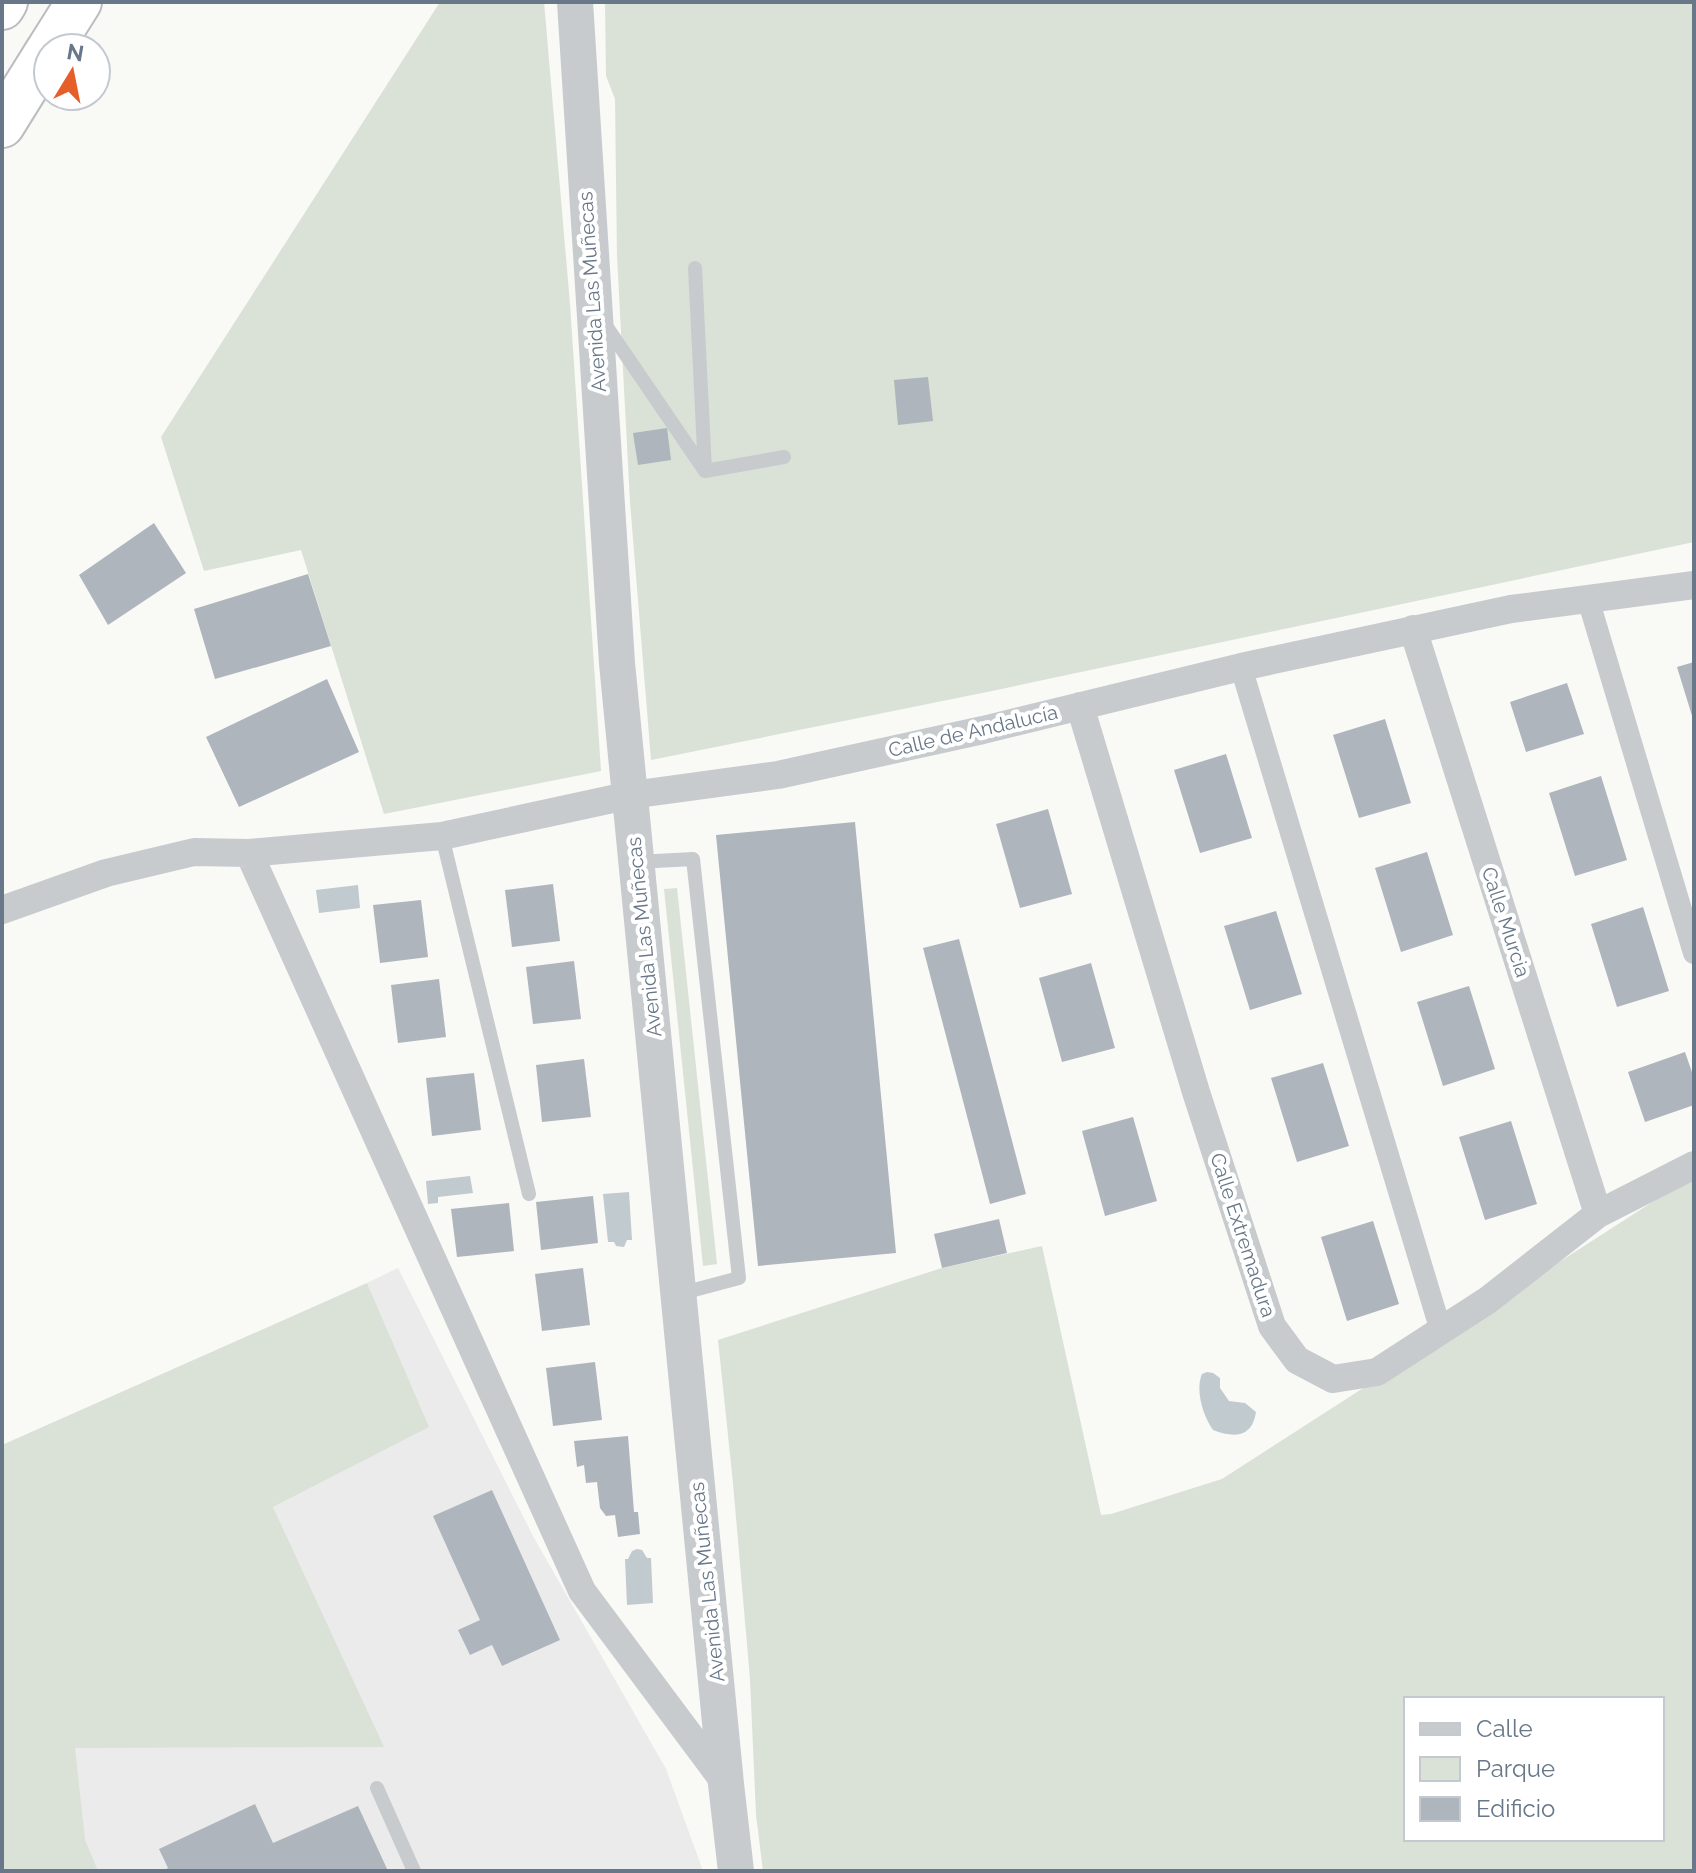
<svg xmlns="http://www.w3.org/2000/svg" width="1696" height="1873" font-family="Raleway,sans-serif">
  <rect width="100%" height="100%" fill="#f9f9f6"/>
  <path fill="#eaebea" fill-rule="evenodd" d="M 398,1268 L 534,1538 L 666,1769 L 703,1871 L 95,1871 L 85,1849 L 74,1748 L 383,1747 L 273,1507 L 428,1427 L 367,1283 ZM 492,1490 L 560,1640 L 502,1666 L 492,1645 L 470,1655 L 459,1630 L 480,1620 L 444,1511 Z"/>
  <path fill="#dae1d7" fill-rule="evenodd" d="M 440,2 L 544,2 L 570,304 L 601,771 L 384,814 L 301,550 L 204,571 L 161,437 Z
    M 605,2 L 1694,2 L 1694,542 L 987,692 L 651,760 L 630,502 L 617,256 L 615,99 L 606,76 Z
    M 677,888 L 717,1264 L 703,1266 L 664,889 Z
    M 1694,1180 L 1694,1871 L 763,1871 L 756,1815 L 750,1679 L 733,1483 L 718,1340 L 942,1268 L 1042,1246 L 1101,1515 L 1111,1514 L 1222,1479 L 1668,1192 ZM 1406,1699 L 1662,1699 L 1662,1839 L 1406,1839 Z
    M 367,1283 L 429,1427 L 273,1507 L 384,1747 L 75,1748 L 85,1840 L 98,1871 L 2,1871 L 2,1445 Z"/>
  <path fill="#c1cacf" d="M 358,885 L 360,908 L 319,913 L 316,890 Z
    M 470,1176 L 473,1193 L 438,1197 L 438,1203 L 428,1204 L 426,1181 Z
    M 629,1192 L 632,1240 L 627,1240 L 624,1247 L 616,1246 L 614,1242 L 608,1242 L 603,1194 Z
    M 1207,1372 L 1213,1373 L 1220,1378 L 1220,1388 L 1229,1401 L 1245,1403 L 1256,1412 C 1252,1438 1234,1438 1213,1430 C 1203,1416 1195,1390 1202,1374 Z
    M 637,1549 L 642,1550 L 647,1558 L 651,1558 L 653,1603 L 627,1605 L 625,1559 L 628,1559 L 632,1551 Z"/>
  <path fill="#aeb5bc" d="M 928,377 L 933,421 L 898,425 L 894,380 Z
    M 667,428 L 671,460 L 638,465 L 633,433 Z
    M 154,523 L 186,573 L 108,625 L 79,575 Z
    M 308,574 L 331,646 L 215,679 L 194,609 Z
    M 1694,662 L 1694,719 L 1693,719 L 1677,667 Z
    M 327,679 L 359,752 L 239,807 L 206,737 Z
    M 1567,683 L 1584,734 L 1526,752 L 1510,702 Z
    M 1385,719 L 1411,803 L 1359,818 L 1333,735 Z
    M 1226,754 L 1252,838 L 1200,853 L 1174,770 Z
    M 1601,776 L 1627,860 L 1575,876 L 1549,793 Z
    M 1048,809 L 1072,894 L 1020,908 L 996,824 Z
    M 855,822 L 896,1253 L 758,1266 L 716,835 Z
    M 1427,852 L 1453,935 L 1401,952 L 1375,868 Z
    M 553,884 L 560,941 L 512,947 L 505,890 Z
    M 421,900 L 428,957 L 380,963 L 373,905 Z
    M 1643,907 L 1669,991 L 1617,1007 L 1591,924 Z
    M 1276,911 L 1302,994 L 1250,1010 L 1224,926 Z
    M 959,939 L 1026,1194 L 990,1204 L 923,948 Z
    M 574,961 L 581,1019 L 533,1024 L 526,967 Z
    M 1091,963 L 1115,1048 L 1062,1062 L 1039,978 Z
    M 439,979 L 446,1037 L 398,1043 L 391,985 Z
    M 1469,986 L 1495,1069 L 1443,1086 L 1417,1002 Z
    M 1685,1052 L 1694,1078 L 1694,1105 L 1645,1122 L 1628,1072 Z
    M 584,1059 L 591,1117 L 542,1122 L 536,1065 Z
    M 1323,1063 L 1349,1146 L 1297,1162 L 1271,1078 Z
    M 474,1073 L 481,1130 L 432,1136 L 426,1078 Z
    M 1133,1117 L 1157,1201 L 1105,1216 L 1082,1131 Z
    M 1511,1121 L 1537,1204 L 1485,1220 L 1459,1137 Z
    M 593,1196 L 598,1243 L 541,1250 L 536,1202 Z
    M 509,1203 L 514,1251 L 457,1257 L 451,1209 Z
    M 999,1219 L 1007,1253 L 942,1268 L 934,1234 Z
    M 1373,1221 L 1399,1304 L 1347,1321 L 1321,1237 Z
    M 583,1268 L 590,1325 L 542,1331 L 535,1274 Z
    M 595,1362 L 602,1420 L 553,1426 L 546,1368 Z
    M 628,1436 L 634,1512 L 638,1512 L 640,1534 L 618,1537 L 615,1515 L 606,1516 L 600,1508 L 597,1482 L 586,1483 L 584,1465 L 577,1467 L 574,1441 Z
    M 492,1490 L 560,1640 L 502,1666 L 492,1645 L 470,1655 L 458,1630 L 480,1620 L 433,1516 Z
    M 255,1804 L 273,1843 L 358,1806 L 388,1871 L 163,1871 L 168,1868 L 159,1849 Z"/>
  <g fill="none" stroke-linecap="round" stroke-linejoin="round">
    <defs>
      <path id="motorway" d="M 2,7 L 5,2
        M 50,48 L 79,2
        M 2,125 L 48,51"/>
    </defs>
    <use href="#motorway" stroke="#babdc0" stroke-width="48"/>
    <path stroke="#c7cbce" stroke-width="14" d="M 695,268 L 705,471
      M 604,323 L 705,471 L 784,457
      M 442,836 L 529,1194
      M 637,862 L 693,859 L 739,1278 L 679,1294
      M 377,1788 L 414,1871"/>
    <path stroke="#c7cbce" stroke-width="22" d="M 1588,599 L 1694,953
      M 1241,667 L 1441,1331"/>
    <path stroke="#c7cbce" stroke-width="28" d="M 1413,629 L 1598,1214
      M 1080,706 L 1196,1092 L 1272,1326 L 1297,1360 L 1333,1379 L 1377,1372 L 1488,1300 L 1598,1214 L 1694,1165
      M 249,853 L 582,1591 L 726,1784
      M 2,910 L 106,873 L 194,852 L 249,853 L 442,836 L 631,795 L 778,775 L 983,730 L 1241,667 L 1511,609 L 1694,585"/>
    <path stroke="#c7cbce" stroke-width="36" d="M 575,2 L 617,663 L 726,1784 L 736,1871"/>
    <use href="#motorway" stroke="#fff" stroke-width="44"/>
  </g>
  <g text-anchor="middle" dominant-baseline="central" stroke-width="8" stroke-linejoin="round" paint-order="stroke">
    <g font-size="20" fill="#687888" stroke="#fff">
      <text transform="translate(592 292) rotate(-94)">Avenida Las Muñecas</text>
      <text transform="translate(973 731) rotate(-13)">Calle de Andalucía</text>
      <text transform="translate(1506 922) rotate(72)">Calle Murcia</text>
      <text transform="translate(644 937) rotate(-96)">Avenida Las Muñecas</text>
      <text transform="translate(1243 1235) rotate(72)">Calle Extremadura</text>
      <text transform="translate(707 1582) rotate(-96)">Avenida Las Muñecas</text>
    </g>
  </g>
  <rect width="1696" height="1873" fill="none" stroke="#687888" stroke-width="8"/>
  <rect x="1404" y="1697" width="260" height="144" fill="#ffffff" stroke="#c3c9cf" stroke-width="2"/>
  <rect x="1420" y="1723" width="40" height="12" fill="#c7cbce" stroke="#c3c9cf" stroke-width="2"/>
  <text x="1476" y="1737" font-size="24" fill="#687888">Calle</text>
  <rect x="1420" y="1757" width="40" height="24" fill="#dae1d7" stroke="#c3c9cf" stroke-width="2"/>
  <text x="1476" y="1777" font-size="24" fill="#687888">Parque</text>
  <rect x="1420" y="1797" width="40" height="24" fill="#aeb5bc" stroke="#c3c9cf" stroke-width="2"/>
  <text x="1476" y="1817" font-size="24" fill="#687888">Edificio</text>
  <g transform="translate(72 72) rotate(10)"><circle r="38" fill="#ffffff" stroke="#c3c9cf" stroke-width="2"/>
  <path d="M0-6L14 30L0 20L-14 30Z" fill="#e65f2a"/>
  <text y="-12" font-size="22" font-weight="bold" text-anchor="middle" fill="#687888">N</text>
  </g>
</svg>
